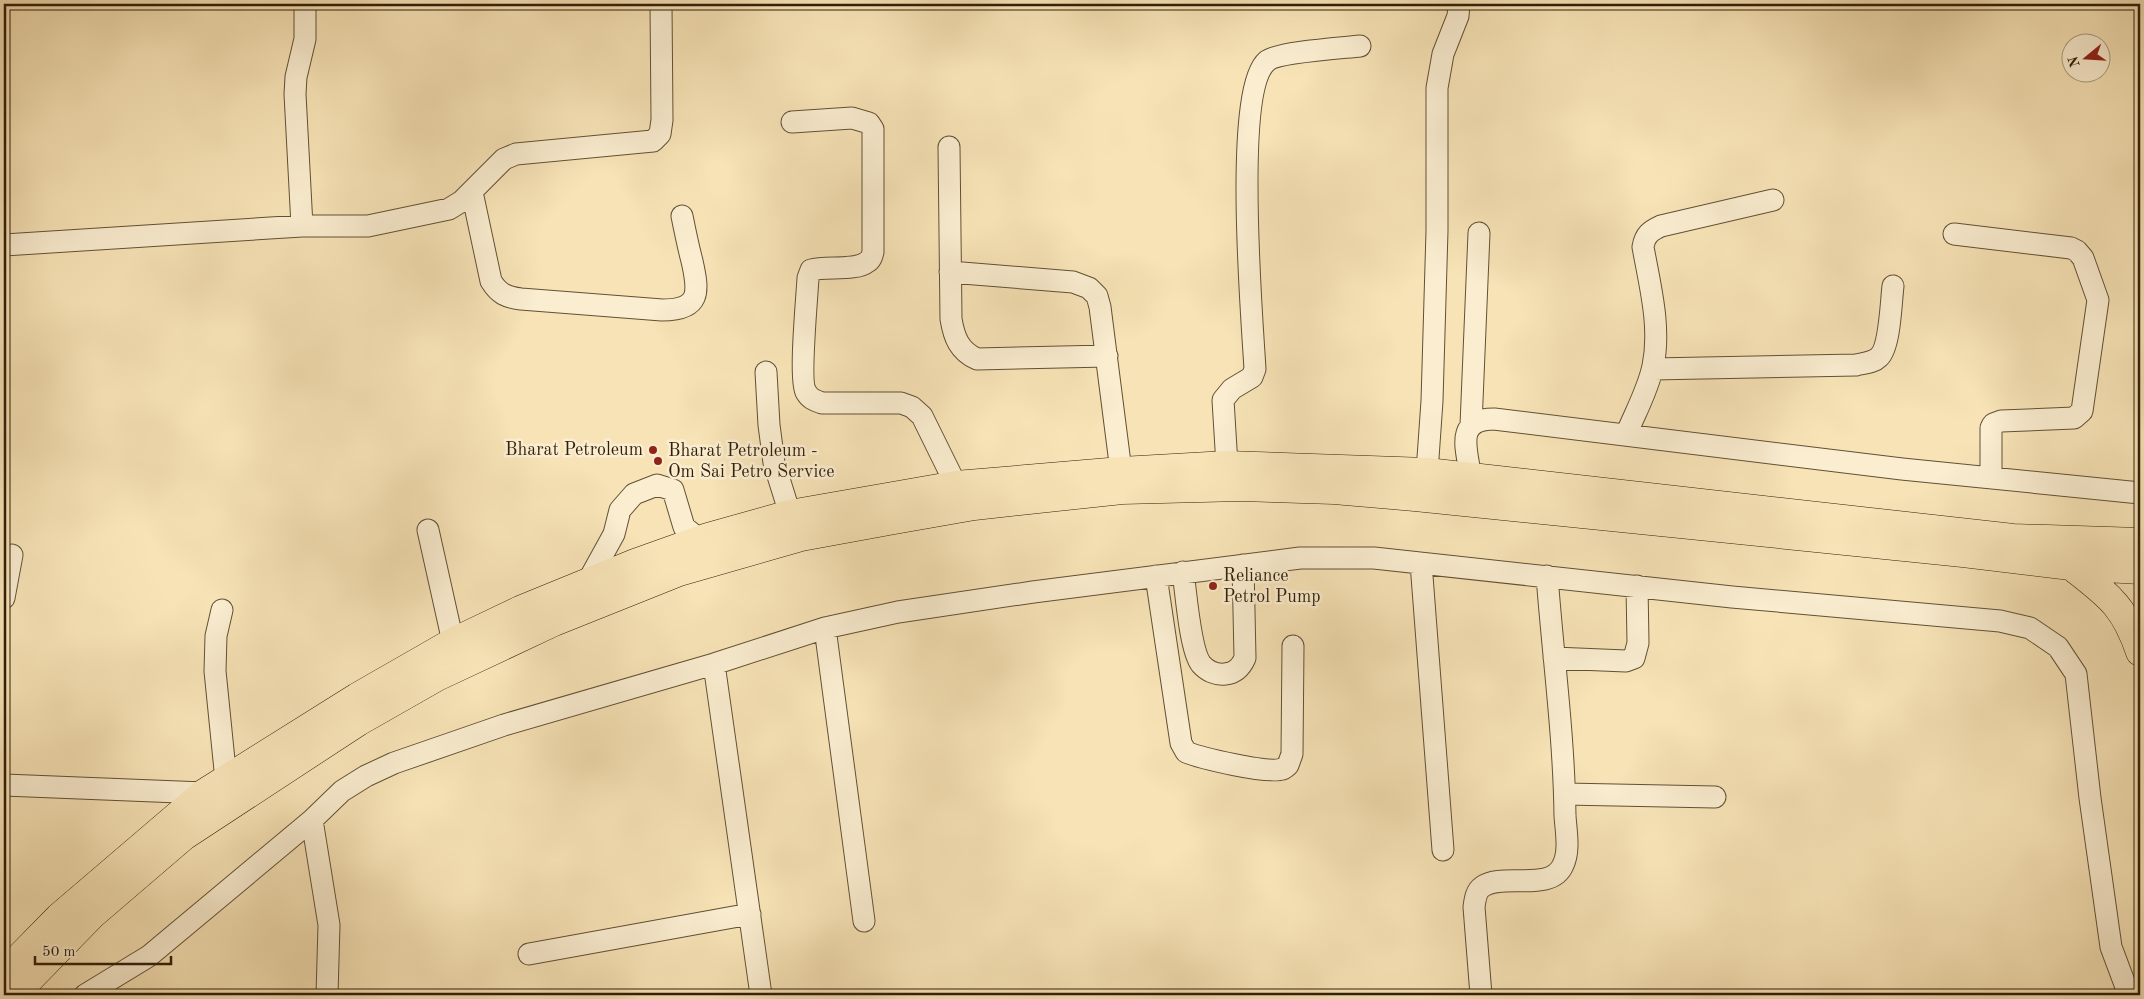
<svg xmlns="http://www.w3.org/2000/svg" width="2144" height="999" font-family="'Old Standard TT',serif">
  <rect width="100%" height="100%" fill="#f7e3b6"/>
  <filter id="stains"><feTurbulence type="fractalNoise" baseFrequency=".004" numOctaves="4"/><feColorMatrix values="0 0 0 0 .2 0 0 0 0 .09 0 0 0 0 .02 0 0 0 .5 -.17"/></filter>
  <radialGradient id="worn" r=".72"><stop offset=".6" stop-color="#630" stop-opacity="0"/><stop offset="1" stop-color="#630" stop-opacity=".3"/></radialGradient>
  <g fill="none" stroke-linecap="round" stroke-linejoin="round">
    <defs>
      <path id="minor" d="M 792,122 L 852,118 L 869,123 L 873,129 L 873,252 C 872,256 871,260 867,262 C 856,271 826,266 811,270 L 808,278 C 807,297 799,381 806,392 C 810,399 814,400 822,403 L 901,403 L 912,407 L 922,416 L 956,485
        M 949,147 L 951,319 C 954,337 959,351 977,359 L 1107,356
        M 472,192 L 491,281 C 499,294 506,297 521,299 L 662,310 C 701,310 699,292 692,261 C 688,246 685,231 682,216
        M 302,226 L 295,94 L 296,77 L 305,39 L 305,4
        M 1954,234 L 2071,248 L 2077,251 L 2083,258 L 2098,300 L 2082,411 L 2074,418 L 2001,421 L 1993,424 L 1991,428 L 1991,478
        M 4,245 L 302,226 L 368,226 L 449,209 L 462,201 L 504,159 L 516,154 L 653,141 L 660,134 L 662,120 L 661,4
        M 950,272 L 1073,282 L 1089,288 L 1097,296 L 1100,307 L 1121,471
        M 1653,369 L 1856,365 C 1864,363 1873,363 1879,357 C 1890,347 1891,302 1893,286
        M 766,372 L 769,425 L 774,463 L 790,514
        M 1471,425 L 1479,233
        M 1626,435 C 1635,413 1648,390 1653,366 C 1661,327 1650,286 1643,247 C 1645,235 1650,231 1661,226 L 1773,200
        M 1227,465 L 1223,400 L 1232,389 L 1252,377 L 1255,369 C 1252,318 1233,90 1267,61 C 1278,52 1343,48 1360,46
        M 1427,472 L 1432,401 L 1437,231 L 1437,88 L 1443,54 L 1458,16 L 1459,4
        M 1471,478 C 1467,450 1454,419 1494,419 L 1902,469 L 2140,493
        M 428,530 L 453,642
        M 1421,563 L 1443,850
        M 1183,572 C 1186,592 1190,650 1201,664 C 1207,671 1216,675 1225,674 C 1236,673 1241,667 1245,658 L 1243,565
        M 1156,576 L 1181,743 L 1186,752 C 1200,758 1268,774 1282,769 C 1284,769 1286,767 1288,765 L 1292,754 L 1293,646
        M 587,583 L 614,534 L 620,510 L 634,494 L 657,485 L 673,490 L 684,527 L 700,540
        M 4,598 L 12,555
        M 222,610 L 216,636 L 215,671 L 226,780
        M 825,628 L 864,921
        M 1554,658 L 1626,661 L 1634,658 L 1638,643 L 1637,586
        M 714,664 L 761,995
        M 4,785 L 204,793
        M 1565,794 L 1715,797
        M 312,820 L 329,925 L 327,995
        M 529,954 L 750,914
        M 85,995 L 149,956 L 312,820 L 342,791 L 366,776 L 394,763 L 504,725 L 714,664 L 825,628 L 898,612 L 1033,592 L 1300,558 L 1374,558 L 1732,597 L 2000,621 L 2030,628 L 2058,647 L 2076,674 L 2090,798 L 2111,947 L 2129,995
        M 1481,995 L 1474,907 C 1475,900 1476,891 1482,887 C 1502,872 1551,893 1563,865 C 1570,851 1566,831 1565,816 C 1564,736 1553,656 1547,576"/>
      <path id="highway" d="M 2071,566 C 2109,596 2124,605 2140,652
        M 4,973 L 59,917 L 204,793 L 357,697 L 453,642 L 520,610 L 635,563 L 708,537 L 790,514 L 956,485 L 1121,471 L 1227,465 L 1427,472 L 2013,538 L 2140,542
        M 14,995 L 93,914 L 184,836 L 358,722 L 437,677 L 554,622 L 679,572 L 801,537 L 894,520 L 974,506 L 1122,490 L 1241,487 L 1334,490 L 1415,497 L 1963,553 L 2071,566 L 2140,570"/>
    </defs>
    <use href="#minor" stroke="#625034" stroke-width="23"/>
    <use href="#highway" stroke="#301f08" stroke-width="29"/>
    <use href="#minor" stroke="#faedd0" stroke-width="21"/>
    <use href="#highway" stroke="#f7e3b6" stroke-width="28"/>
  </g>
  <g fill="#8f2418" stroke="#faedd0" stroke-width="2">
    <circle cx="653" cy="450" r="5"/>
    <circle cx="658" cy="461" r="5"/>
    <circle cx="1213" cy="586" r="5"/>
  </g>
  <g text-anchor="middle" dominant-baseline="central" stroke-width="5" stroke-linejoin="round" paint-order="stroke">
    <g font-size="18" fill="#301f08" stroke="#faedd0" text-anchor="start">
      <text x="643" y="450" text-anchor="end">Bharat Petroleum</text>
      <text x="668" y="451">Bharat Petroleum -<tspan x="668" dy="21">Om Sai Petro Service</tspan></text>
      <text x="1223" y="576">Reliance<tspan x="1223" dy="21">Petrol Pump</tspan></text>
    </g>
  </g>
  <rect width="2144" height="999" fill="none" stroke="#f7e3b6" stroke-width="20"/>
  <rect x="5" y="5" width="2134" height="989" fill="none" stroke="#301f08" stroke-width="2.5"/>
  <rect x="10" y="10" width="2124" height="979" fill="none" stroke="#301f08"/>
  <g transform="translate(2086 58) rotate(252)"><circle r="24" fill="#faedd0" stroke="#a99b80"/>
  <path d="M0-4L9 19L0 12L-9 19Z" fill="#8f2418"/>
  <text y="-8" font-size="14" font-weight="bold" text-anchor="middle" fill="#301f08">N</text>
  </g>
  <path d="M35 956v8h136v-8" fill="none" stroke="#301f08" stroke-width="2.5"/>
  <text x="42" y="956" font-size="15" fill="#301f08" stroke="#faedd0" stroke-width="4" paint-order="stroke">50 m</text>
  <rect width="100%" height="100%" filter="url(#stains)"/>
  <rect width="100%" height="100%" fill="url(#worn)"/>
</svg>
